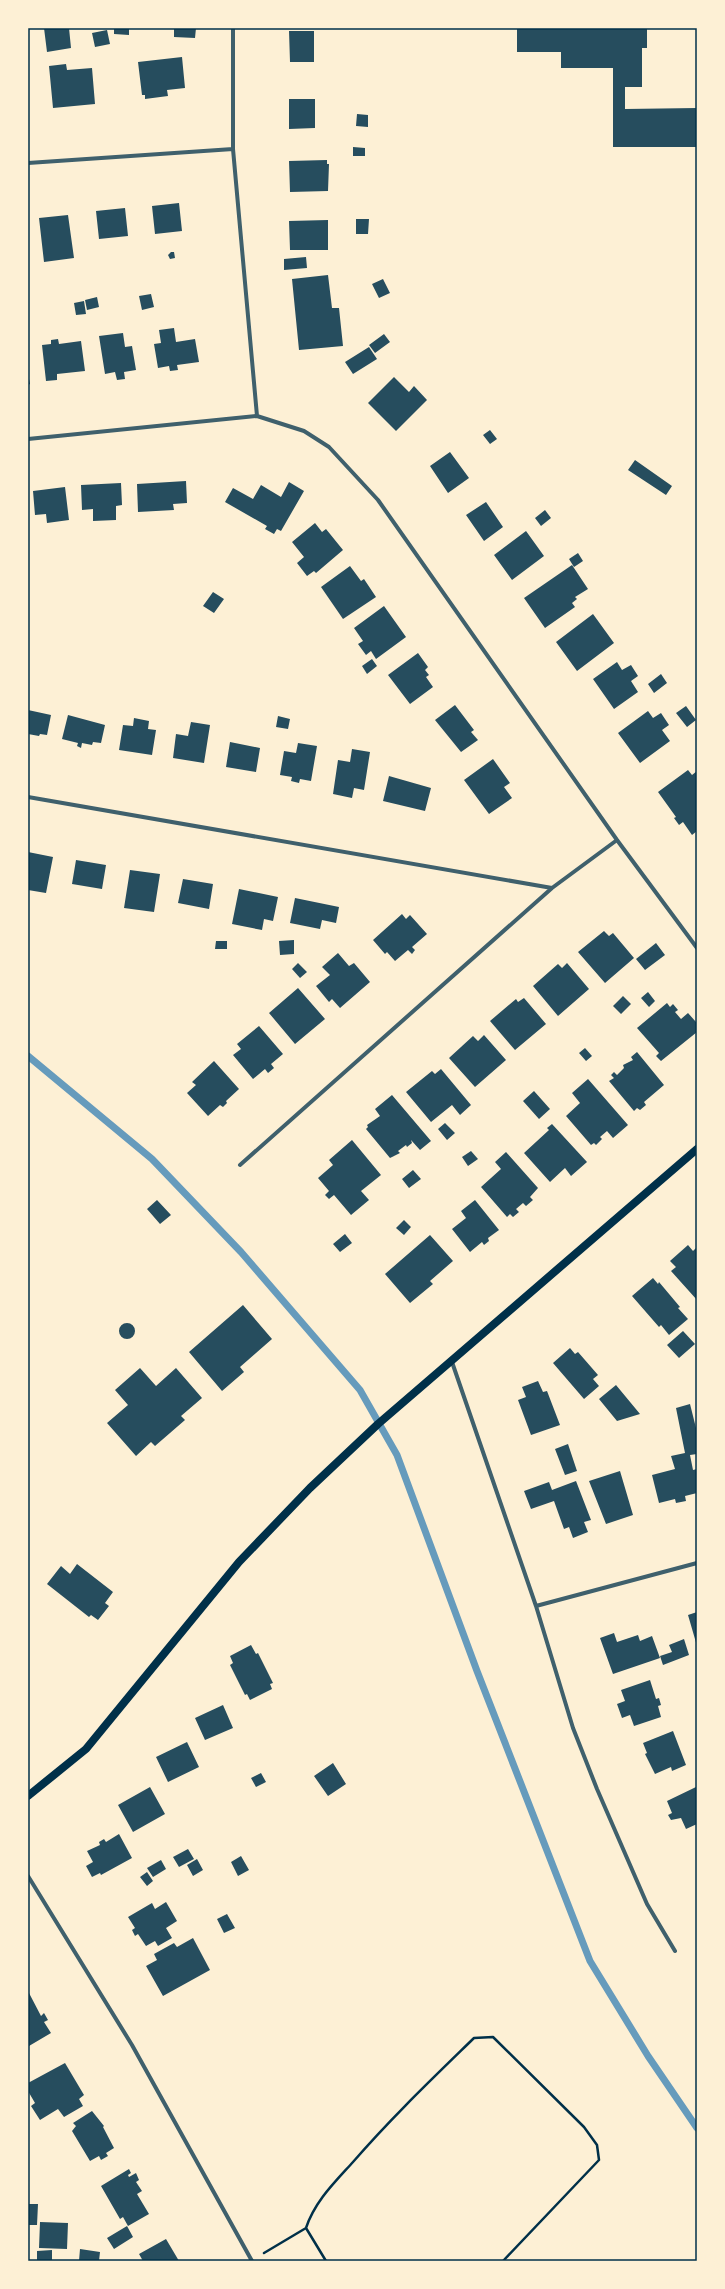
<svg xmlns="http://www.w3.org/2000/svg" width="725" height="2289" font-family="Quicksand,sans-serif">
  <rect width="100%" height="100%" fill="#fdf0d5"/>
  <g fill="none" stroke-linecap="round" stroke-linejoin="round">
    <path stroke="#669bbc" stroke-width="7" d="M 28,1056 L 152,1159 L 241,1252 L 360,1390 L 397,1455 L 477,1671 L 590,1961 L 648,2056 L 697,2128"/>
  </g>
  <path fill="#264d5e" d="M 44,28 L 69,28 L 71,48 L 47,52 Z
    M 114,28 L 129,28 L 129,35 L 114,34 Z
    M 174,28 L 196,28 L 195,38 L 174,37 Z
    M 517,28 L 647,28 L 647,48 L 642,48 L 642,87 L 625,87 L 625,109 L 697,108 L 697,147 L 613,147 L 613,68 L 561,68 L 561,52 L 517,52 Z
    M 107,30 L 110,44 L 95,47 L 92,33 Z
    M 289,31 L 314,31 L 314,62 L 290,62 Z
    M 182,57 L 185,88 L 167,90 L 168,96 L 145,99 L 145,95 L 142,95 L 138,62 Z
    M 66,64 L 67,70 L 92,68 L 95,104 L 53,108 L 49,66 Z
    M 289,99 L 315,99 L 315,128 L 289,129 Z
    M 357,114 L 368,115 L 368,127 L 356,126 Z
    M 353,147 L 365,148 L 365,156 L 353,156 Z
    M 327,160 L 327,164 L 329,164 L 328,191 L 290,192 L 289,161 Z
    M 179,203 L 182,231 L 155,234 L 152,206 Z
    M 125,208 L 128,236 L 99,239 L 96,211 Z
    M 68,215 L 74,258 L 44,262 L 39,218 Z
    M 356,219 L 369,219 L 368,234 L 356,234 Z
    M 328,220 L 328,250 L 290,250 L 289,221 Z
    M 171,252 L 174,252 L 175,258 L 170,259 L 168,255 Z
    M 306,257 L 307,268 L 284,270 L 284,259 Z
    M 328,275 L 332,308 L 339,308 L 343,346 L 299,350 L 292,279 Z
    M 383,279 L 390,293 L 379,298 L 372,284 Z
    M 151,294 L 154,307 L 142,310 L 139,296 Z
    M 97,297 L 99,307 L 87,310 L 85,300 Z
    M 84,301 L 86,314 L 76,315 L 74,303 Z
    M 174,328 L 176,342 L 195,339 L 199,362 L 177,365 L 178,370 L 170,371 L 169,366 L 158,368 L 154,344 L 161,343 L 159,330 Z
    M 123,333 L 125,347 L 132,346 L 136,370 L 124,372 L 125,379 L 117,380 L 115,372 L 105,374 L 99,336 Z
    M 384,334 L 390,342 L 375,353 L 369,345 Z
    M 58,339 L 59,344 L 81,341 L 85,371 L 57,374 L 57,380 L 46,381 L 42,345 L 51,344 L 51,340 Z
    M 369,347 L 377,359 L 353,374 L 345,362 Z
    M 28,374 L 30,384 L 28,385 Z
    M 394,377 L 409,392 L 414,386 L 427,400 L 396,431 L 368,403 Z
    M 490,430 L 497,439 L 490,444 L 483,435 Z
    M 450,452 L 469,478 L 448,493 L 430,466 Z
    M 635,460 L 672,486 L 666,495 L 628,470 Z
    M 186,481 L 187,503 L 173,504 L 174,510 L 138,512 L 137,484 Z
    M 289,482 L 304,491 L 281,531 L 277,529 L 274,534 L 265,529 L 267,526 L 225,502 L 233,488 L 253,499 L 261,485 L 281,497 Z
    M 121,483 L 122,505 L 116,506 L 116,520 L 93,521 L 93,509 L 82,510 L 81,485 Z
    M 65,487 L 69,520 L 47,523 L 46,514 L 35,515 L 33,491 Z
    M 486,502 L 503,527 L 484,541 L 466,515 Z
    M 545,510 L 551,518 L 541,526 L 535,518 Z
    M 315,523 L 322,532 L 326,529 L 343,550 L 316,573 L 314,571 L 307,576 L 297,563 L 304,557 L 292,542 Z
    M 526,531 L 544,556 L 512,580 L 494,555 Z
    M 578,553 L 583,561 L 574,567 L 569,559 Z
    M 572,565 L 588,589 L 575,597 L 577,599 L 572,603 L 575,607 L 545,628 L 524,598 Z
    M 350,566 L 361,581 L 364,579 L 376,597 L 343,619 L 321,587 Z
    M 213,592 L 224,599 L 214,613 L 203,606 Z
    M 384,606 L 406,637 L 376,659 L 371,651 L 366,655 L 358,644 L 363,641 L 354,628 Z
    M 593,614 L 614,643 L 577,671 L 556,642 Z
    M 418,653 L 428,667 L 425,670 L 429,675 L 426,677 L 433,687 L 410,704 L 388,675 Z
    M 372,659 L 377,666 L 367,674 L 362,666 Z
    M 617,662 L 622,670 L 631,665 L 638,676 L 631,681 L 638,692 L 614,709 L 593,679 Z
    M 661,674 L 667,683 L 654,693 L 648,684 Z
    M 455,705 L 474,730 L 471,732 L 478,740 L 461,752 L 435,720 Z
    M 686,706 L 696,720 L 687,727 L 676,713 Z
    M 28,710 L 51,715 L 47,735 L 40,734 L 39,736 L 28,734 Z
    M 648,711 L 653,718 L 661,713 L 669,725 L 662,730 L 670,741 L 640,763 L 618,733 Z
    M 68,715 L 105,725 L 101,743 L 93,742 L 92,745 L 82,743 L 81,748 L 77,746 L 78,743 L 62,739 Z
    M 278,716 L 290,719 L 288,729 L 276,727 Z
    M 134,718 L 149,721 L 148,729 L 156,730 L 152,755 L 119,750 L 123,725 L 133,726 Z
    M 191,722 L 210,725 L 204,763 L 173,758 L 176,734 L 188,736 Z
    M 230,742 L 260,748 L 256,772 L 226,767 Z
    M 298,743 L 317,746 L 311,781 L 300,779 L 299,783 L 291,781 L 292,777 L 280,775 L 284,751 L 296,753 Z
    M 352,749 L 370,752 L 364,790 L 354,788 L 352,798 L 333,794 L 338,760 L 350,762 Z
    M 493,759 L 510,783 L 504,787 L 512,798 L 489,814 L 464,780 Z
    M 688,770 L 692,775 L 697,771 L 697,831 L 692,835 L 683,822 L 679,825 L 674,818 L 676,817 L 658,792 Z
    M 389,776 L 431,788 L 425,811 L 383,801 Z
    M 28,852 L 53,857 L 46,893 L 28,890 Z
    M 76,860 L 106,865 L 102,889 L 72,884 Z
    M 130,870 L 160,874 L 154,912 L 124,908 Z
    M 183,879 L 213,884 L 209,909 L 178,903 Z
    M 239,889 L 278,897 L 273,921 L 264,919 L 262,930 L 232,924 Z
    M 295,898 L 339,907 L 336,923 L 322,920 L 320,929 L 290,923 Z
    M 402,914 L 406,919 L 410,915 L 427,934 L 412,947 L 415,950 L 412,954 L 408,950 L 395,961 L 387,952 L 385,954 L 373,940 Z
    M 604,931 L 609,936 L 613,933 L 634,958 L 605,983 L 578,952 Z
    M 294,940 L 294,954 L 280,955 L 279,941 Z
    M 216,941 L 227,941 L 227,949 L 215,949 Z
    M 656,943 L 665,955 L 645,970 L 636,959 Z
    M 338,953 L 349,966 L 354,963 L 370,982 L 340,1008 L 332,999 L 329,1002 L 316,986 L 330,975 L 322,967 Z
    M 298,963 L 307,972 L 300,978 L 292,969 Z
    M 567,963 L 589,989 L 558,1016 L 533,986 L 558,964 L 562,968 Z
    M 298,988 L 325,1019 L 295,1044 L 269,1013 Z
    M 648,992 L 655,1001 L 649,1007 L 641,998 Z
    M 623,996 L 631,1004 L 621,1014 L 613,1006 Z
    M 524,998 L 546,1024 L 515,1050 L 490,1021 L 516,999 L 518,1002 Z
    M 667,1003 L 670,1007 L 673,1004 L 678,1010 L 675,1012 L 681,1019 L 688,1013 L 696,1022 L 697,1020 L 697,1032 L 661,1061 L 656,1056 L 659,1053 L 637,1028 Z
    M 259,1026 L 283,1054 L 271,1064 L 274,1068 L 268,1073 L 265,1069 L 253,1079 L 233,1055 L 241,1049 L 237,1044 Z
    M 484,1035 L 506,1060 L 475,1087 L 449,1058 L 473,1036 L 478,1041 Z
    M 585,1048 L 592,1056 L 586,1061 L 579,1053 Z
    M 637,1052 L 664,1085 L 644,1102 L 646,1105 L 640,1110 L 637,1108 L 634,1111 L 609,1081 L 614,1078 L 611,1075 L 614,1072 L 617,1075 L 624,1068 L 623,1065 L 633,1060 L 631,1057 Z
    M 214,1061 L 239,1089 L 226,1101 L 227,1103 L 223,1107 L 220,1105 L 208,1116 L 187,1093 L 196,1085 L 192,1082 Z
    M 441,1069 L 471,1105 L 460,1115 L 452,1105 L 431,1122 L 406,1092 L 432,1071 L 435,1074 Z
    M 588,1079 L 628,1125 L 613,1138 L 607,1131 L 600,1137 L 602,1139 L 596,1145 L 594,1143 L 591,1145 L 566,1116 L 580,1103 L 572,1093 Z
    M 534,1091 L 550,1109 L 539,1119 L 523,1101 Z
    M 392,1095 L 431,1141 L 420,1150 L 411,1140 L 412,1143 L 407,1147 L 406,1145 L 398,1151 L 400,1153 L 390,1158 L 366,1129 L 368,1127 L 367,1125 L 380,1116 L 375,1109 Z
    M 445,1123 L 455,1133 L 447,1140 L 438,1129 Z
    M 552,1124 L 587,1162 L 571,1176 L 565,1168 L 550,1182 L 524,1153 L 549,1130 L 547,1128 Z
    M 352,1140 L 381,1175 L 361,1191 L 369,1200 L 351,1215 L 334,1195 L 329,1199 L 325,1195 L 329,1191 L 318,1178 L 333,1165 L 329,1160 Z
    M 471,1151 L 478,1159 L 468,1166 L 462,1157 Z
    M 506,1152 L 538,1188 L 530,1197 L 533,1200 L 526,1206 L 523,1203 L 516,1209 L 519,1212 L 513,1217 L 510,1214 L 507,1217 L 481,1187 L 501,1169 L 495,1162 Z
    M 413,1170 L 421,1179 L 409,1188 L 402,1179 Z
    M 157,1200 L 171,1215 L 160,1224 L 147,1209 Z
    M 475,1200 L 499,1230 L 488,1238 L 489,1241 L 484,1245 L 482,1242 L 470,1252 L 452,1229 L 466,1218 L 461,1211 Z
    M 404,1220 L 411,1227 L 404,1235 L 396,1228 Z
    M 345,1234 L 352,1243 L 340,1252 L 333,1244 Z
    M 430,1235 L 453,1261 L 430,1281 L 433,1284 L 410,1303 L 385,1274 Z
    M 688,1245 L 693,1251 L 697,1247 L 697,1300 L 671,1271 L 676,1267 L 670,1261 Z
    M 653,1278 L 658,1284 L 659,1282 L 680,1307 L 678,1308 L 688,1319 L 669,1335 L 661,1325 L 659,1327 L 632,1296 Z
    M 243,1305 L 272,1339 L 240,1367 L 244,1372 L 222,1391 L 189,1352 Z
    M119 1331a8 8 0 1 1 16 0a8 8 0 1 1-16 0Z
    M 683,1331 L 695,1344 L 679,1358 L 667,1345 Z
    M 570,1348 L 575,1354 L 578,1352 L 598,1375 L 593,1379 L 599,1386 L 584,1399 L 553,1363 Z
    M 140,1368 L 156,1386 L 176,1368 L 202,1398 L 181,1416 L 185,1420 L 155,1446 L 151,1442 L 136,1456 L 107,1423 L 128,1405 L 115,1390 Z
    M 538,1381 L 543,1392 L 547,1391 L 560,1425 L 531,1435 L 518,1400 L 526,1397 L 522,1387 Z
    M 616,1385 L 640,1414 L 617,1421 L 599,1399 Z
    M 690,1404 L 697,1432 L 697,1454 L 690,1455 L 693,1470 L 697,1469 L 697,1493 L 685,1496 L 686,1501 L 676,1503 L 675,1499 L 659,1503 L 652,1475 L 675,1469 L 671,1456 L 685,1453 L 676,1408 Z
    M 568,1444 L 577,1471 L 565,1475 L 555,1449 Z
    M 620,1471 L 633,1515 L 606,1524 L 589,1481 Z
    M 576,1481 L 591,1520 L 584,1522 L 588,1532 L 573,1538 L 569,1527 L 564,1529 L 554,1501 L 531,1509 L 524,1491 L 549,1482 L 552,1490 Z
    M 77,1564 L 113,1592 L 105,1603 L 109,1606 L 98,1620 L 91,1615 L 89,1617 L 47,1584 L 61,1566 L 70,1574 Z
    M 697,1612 L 697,1646 L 688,1615 Z
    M 614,1633 L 617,1642 L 638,1635 L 640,1641 L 652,1636 L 660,1658 L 613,1674 L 600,1638 Z
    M 684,1639 L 689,1655 L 663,1665 L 660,1656 L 672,1652 L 669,1645 Z
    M 251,1645 L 256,1654 L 258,1653 L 273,1683 L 270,1684 L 272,1689 L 250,1700 L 247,1694 L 245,1695 L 230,1665 L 233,1663 L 230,1656 Z
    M 650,1680 L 656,1699 L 659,1698 L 661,1705 L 658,1706 L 661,1717 L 634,1726 L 630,1715 L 622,1718 L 617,1704 L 625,1701 L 621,1690 Z
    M 223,1705 L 233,1728 L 205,1740 L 195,1718 Z
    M 673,1731 L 686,1765 L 672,1771 L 671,1767 L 655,1774 L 645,1754 L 647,1753 L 643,1743 Z
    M 187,1742 L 199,1767 L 168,1782 L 156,1757 Z
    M 333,1763 L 346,1784 L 328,1796 L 314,1776 Z
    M 261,1773 L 266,1782 L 256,1787 L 251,1778 Z
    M 150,1787 L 165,1814 L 133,1832 L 118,1805 Z
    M 696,1787 L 697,1824 L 686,1829 L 681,1818 L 671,1820 L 668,1815 L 672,1813 L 667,1801 Z
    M 119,1834 L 132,1858 L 101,1875 L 100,1873 L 92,1877 L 86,1866 L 93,1862 L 87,1851 L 100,1845 L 99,1842 L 104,1839 L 106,1842 Z
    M 188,1849 L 194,1859 L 179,1867 L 173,1857 Z
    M 241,1856 L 249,1870 L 238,1876 L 231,1862 Z
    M 197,1859 L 203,1870 L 193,1876 L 187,1865 Z
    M 161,1860 L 166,1869 L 153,1877 L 147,1868 Z
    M 147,1872 L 153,1881 L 147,1886 L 140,1877 Z
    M 166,1902 L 177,1921 L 166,1928 L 172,1938 L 158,1946 L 155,1941 L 146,1946 L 138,1934 L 135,1936 L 132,1930 L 135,1928 L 128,1917 L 152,1903 L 155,1909 Z
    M 227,1914 L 235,1928 L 224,1933 L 217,1919 Z
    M 193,1938 L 210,1970 L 163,1996 L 146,1966 L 157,1960 L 154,1954 L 174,1943 L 177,1947 Z
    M 29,1993 L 41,2016 L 44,2013 L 48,2020 L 44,2022 L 51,2033 L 29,2046 Z
    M 65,2063 L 84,2095 L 79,2099 L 83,2106 L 64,2117 L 58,2109 L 40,2120 L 31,2106 L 35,2103 L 28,2091 L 28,2083 Z
    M 92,2111 L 104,2126 L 103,2127 L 114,2148 L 106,2153 L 108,2156 L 101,2160 L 99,2156 L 90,2161 L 72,2131 L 76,2126 L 73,2123 Z
    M 129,2169 L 131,2173 L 128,2175 L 129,2177 L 136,2173 L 139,2180 L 136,2182 L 142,2191 L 137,2194 L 149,2214 L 128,2226 L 123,2217 L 120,2219 L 101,2186 Z
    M 28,2204 L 38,2204 L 37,2225 L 28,2225 Z
    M 40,2222 L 68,2223 L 67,2249 L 39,2248 Z
    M 127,2226 L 133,2237 L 114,2249 L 107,2238 Z
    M 166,2239 L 179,2261 L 143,2261 L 139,2254 Z
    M 80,2249 L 100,2252 L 99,2261 L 79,2261 Z
    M 52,2250 L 52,2261 L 37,2261 L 37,2251 Z"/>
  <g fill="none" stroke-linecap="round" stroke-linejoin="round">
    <path stroke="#003049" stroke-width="2.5" d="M 306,2228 L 326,2261
      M 264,2253 L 306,2228 C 315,2201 335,2182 353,2162 C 391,2118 433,2078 474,2038 L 493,2037 L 584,2127 L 597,2145 L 599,2160 L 503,2261"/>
    <path stroke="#3f606c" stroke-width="4" d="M 233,28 L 233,149 L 257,416
      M 28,163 L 233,149
      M 28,439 L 257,416 L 304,431 L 329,447 L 378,500 L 617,840 L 697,948
      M 28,797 L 552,888
      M 240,1165 L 552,888 L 617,840
      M 452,1362 L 536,1606 L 573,1728 L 597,1789 L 647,1904 L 675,1951
      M 536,1606 L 697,1563
      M 28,1876 L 132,2045 L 252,2261"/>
    <path stroke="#003049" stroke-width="8" d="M 28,1796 L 86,1749 L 239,1562 L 310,1488 L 378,1424 L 697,1149"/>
  </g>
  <rect width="725" height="2289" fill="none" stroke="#fdf0d5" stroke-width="58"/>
  <rect x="29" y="29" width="667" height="2231" fill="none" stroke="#003049" stroke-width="1.5"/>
</svg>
